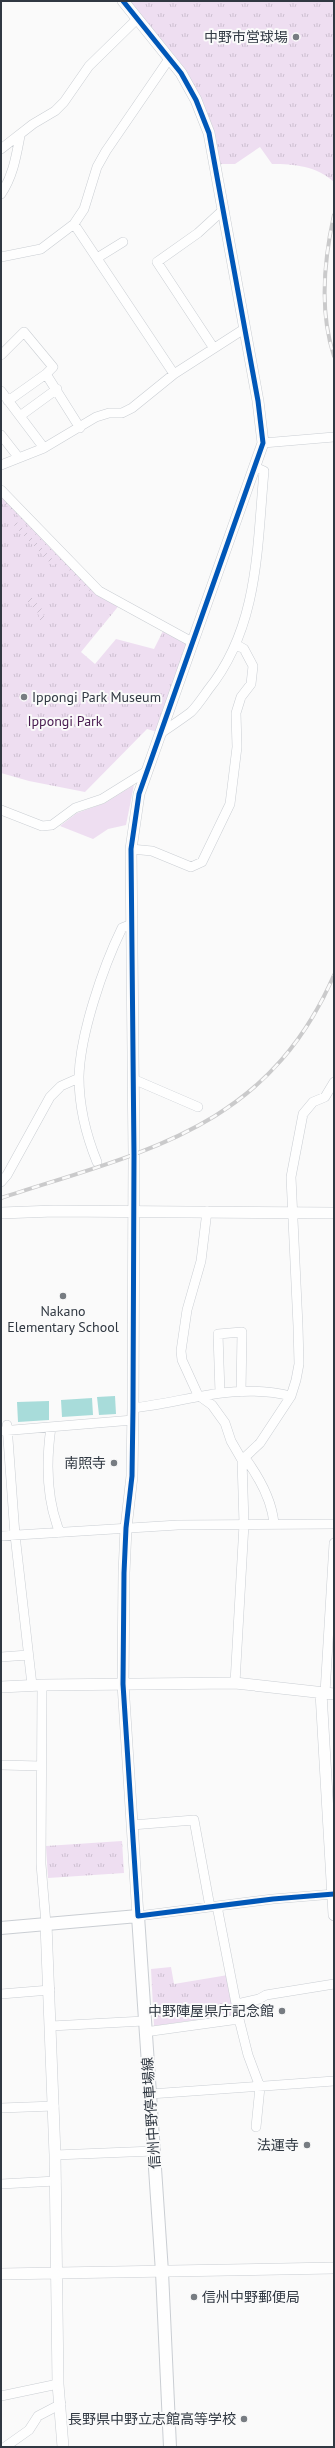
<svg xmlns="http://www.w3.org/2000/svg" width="335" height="2448" font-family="'PT Sans','Noto Sans JP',sans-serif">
  <defs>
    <pattern id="park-tufts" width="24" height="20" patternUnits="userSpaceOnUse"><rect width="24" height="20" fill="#eedef1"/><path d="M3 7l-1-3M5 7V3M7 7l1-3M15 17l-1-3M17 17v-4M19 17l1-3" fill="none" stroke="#ccbfd0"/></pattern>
    <pattern id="garden-furrows" width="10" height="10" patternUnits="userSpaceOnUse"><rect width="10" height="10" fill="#eedef1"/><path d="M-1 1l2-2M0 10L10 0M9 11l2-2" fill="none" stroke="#ccbfd0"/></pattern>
  </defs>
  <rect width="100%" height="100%" fill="#fafafa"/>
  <path fill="#eedef1" d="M 134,785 L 126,825 L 108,829 L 93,839 L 60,826 L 77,813 L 105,803 Z"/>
  <path fill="url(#park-tufts)" d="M 129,1 L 334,1 L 334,182 C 317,166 294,164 272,164 L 260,147 L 235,164 L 222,164 L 216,166 L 196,100 Z
    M 1,490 L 88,582 L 121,603 L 81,652 L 95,664 L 116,639 L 154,649 L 165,627 L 192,642 L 161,733 L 147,729 L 85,792 L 29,781 L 1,773 Z
    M 122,1841 L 124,1873 L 48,1878 L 46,1846 Z
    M 171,1967 L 174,1984 L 228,1975 L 235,2014 L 154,2026 L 151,1969 Z"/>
  <path fill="url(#garden-furrows)" d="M 1,494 L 92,589 L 89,591 L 16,514 L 1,501 Z
    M 14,519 L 56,563 L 53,566 L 11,522 Z
    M 31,597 L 42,609 L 46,624 L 41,624 L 38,613 L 27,601 Z"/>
  <path fill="#a8dcda" d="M 115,1396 L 116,1414 L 99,1415 L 97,1397 Z
    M 92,1398 L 93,1415 L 62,1417 L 61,1400 Z
    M 49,1401 L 49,1420 L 18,1422 L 17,1402 Z"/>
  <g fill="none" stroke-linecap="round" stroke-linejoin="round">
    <defs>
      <path id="minor" d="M 1,149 L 33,124 L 55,111 L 64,102 L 89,66 L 136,20
        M 1,194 C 13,176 16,157 20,136
        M 74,224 L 174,374
        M 1,257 L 41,249 L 74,224 L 84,209 L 97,167 L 106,151 L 169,59
        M 97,258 L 123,242
        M 213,347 L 157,262 L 198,233 L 222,211
        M 1,355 L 24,332 L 53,367 L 46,374 L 80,428
        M 1,391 L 44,448
        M 8,401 L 46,374
        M 20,416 L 57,389
        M 1,435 L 19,458
        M 263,443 L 334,437
        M 1,465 L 44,448 L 96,417 L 109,413 L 122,413 L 132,408 L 174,374 L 244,329
        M 1,490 L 99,591 L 192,642
        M 161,733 C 171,726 182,719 191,712 C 197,706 203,697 208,690 C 259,627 257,547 264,471 L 255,467
        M 1,810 L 42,826 L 52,825 L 75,808 L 102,799 L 147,771
        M 131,849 L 152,851 L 191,867 L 202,862 L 230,804 L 237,747 L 236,713 L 241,697 L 251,684 L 253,666 L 244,649 L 237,645
        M 133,1079 L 198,1107
        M 97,1162 C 86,1135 79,1107 79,1077 C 80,1034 103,967 122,928 L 132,924
        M 1,1182 L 7,1175 L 50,1097 L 61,1086 L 79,1078
        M 207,1211 L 201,1261 L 187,1310 L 181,1351 L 182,1360 L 198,1395 L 212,1405 L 225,1423 L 231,1441 L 242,1460
        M 220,1393 L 218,1334 L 242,1332 L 241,1392
        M 133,1408 C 186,1402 236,1382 291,1396
        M 7,1425 L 15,1535 L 32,1685
        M 51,1427 C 46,1462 46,1499 60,1533
        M 1,1431 L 133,1420
        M 245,1458 C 259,1477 272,1500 274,1524
        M 1,1536 L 178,1525 L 334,1524
        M 1,1657 L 28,1655
        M 235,1683 L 244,1524 L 242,1460 L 260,1443 L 291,1396 L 296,1380 L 299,1364 L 298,1326 L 291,1177 L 303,1114 L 313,1102 L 325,1097 L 334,1082
        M 42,1685 L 41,1864 L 46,1924
        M 325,1693 L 334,1543
        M 1,1765 L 41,1766
        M 132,1825 L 194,1820 L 210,1907
        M 217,1906 L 239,2019 L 248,2055 L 260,2087 L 256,2127
        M 138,1916 L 273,1899 L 334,1894
        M 1,1994 L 50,1990
        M 237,2004 L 259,1999 L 266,1995 L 334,1984
        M 51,2026 L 144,2021
        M 145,2032 L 239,2019
        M 150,2094 L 334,2081
        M 1,2108 L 54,2106
        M 55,2155 L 154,2151
        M 1,2184 L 56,2181
        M 1,2396 L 58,2384
        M 5,2447 L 29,2430 L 38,2416 L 61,2404"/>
      <path id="tertiary" d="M 123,1 L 181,73 L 196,100 L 209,133 L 258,401 L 263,443 L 139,794 L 131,849 L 134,1155 L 133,1408 L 132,1476 L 126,1528 L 124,1573 L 123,1684 L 138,1916
        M 1,1213 L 54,1211 L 334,1213
        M 1,1687 L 42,1685 L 235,1683 L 334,1694
        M 321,1693 L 334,1915
        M 46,1924 L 55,2155 L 58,2384 L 63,2447
        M 1,2274 L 334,2268"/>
      <path id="secondary" d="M 1,1928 L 138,1916 L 162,2272 L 170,2447"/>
    </defs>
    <use href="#minor" stroke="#caced3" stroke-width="10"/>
    <use href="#tertiary" stroke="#caced3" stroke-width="12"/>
    <use href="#secondary" stroke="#caced3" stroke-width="14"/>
    <use href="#minor" stroke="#fefefe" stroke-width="9"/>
    <use href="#tertiary" stroke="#fefefe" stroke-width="11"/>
    <use href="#secondary" stroke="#fefefe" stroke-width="12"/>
    <defs>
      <path id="rail" d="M 334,215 C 324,260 319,311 334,356
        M 1,1198 C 145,1151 267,1129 334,975"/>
    </defs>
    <use href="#rail" stroke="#cacacb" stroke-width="4"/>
    <use href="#rail" stroke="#fafafa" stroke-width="2.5" stroke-dasharray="8" stroke-linecap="butt"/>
    <defs>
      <path id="cycleway" d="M 123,1 L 181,73 L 196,100 L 209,133 L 258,401 L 263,443 L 139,794 L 131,849 L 134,1155 L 133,1408 L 132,1476 L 126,1528 L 124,1573 L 123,1684 L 138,1916 L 273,1899 L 334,1894"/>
    </defs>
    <use href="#cycleway" stroke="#fafafa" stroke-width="8"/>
    <use href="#cycleway" stroke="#0057b8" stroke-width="5"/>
  </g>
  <g fill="#777c82" stroke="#fafafa" stroke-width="1.5">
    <circle cx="296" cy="37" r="4"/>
    <circle cx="24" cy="697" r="4"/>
    <circle cx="63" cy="1296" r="4"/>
    <circle cx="114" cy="1463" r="4"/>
    <circle cx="282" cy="2011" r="4"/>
    <circle cx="307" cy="2145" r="4"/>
    <circle cx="194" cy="2297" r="4"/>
    <circle cx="244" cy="2419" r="4"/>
  </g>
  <g text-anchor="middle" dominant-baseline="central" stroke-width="4" stroke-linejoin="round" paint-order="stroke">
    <g font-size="14" fill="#303842" stroke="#fafafa" text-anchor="end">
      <text x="288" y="37">中野市営球場</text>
      <text x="32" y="697" text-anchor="start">Ippongi Park Museum</text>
      <text x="63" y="1311" text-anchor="middle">Nakano<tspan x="63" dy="16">Elementary School</tspan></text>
      <text x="106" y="1463">南照寺</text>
      <text x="274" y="2011">中野陣屋県庁記念館</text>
      <text x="299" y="2145">法運寺</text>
      <text x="202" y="2297" text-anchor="start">信州中野郵便局</text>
      <text x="236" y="2419">長野県中野立志館高等学校</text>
    </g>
    <g font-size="14" fill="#481a50" stroke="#fafafa">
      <text x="65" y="721">Ippongi Park</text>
    </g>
    <g font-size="14" fill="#303842" stroke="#fafafa">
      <text transform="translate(151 2113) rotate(-94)">信州中野停車場線</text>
    </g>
  </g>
  <rect width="335" height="2448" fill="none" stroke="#303842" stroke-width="4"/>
</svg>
